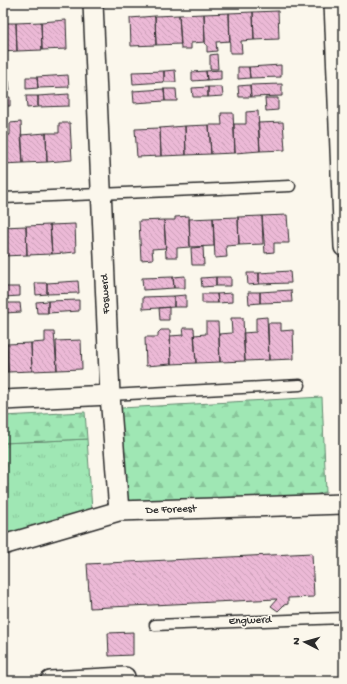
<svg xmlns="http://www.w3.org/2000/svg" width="347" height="684" font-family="'Gochi Hand',sans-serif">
  <defs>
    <pattern id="grass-tufts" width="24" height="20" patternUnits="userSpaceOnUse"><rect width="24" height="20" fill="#9fe7b4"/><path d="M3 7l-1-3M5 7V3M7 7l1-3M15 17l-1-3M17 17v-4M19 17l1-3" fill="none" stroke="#89c69b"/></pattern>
    <pattern id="forest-firs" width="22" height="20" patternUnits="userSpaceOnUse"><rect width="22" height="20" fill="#9fe7b4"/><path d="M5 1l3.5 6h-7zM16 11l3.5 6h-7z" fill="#89c69b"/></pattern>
    <pattern id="building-back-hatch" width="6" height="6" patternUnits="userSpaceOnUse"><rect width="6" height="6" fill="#ecb9d6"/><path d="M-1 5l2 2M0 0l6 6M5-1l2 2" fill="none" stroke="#cb9fb8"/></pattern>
  </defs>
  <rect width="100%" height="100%" fill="#fbf7ec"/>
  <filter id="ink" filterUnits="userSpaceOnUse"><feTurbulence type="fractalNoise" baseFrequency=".025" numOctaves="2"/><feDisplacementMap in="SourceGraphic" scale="8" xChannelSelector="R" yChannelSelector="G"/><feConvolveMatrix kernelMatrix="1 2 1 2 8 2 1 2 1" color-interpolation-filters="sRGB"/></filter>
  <g filter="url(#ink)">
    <path fill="url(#grass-tufts)" stroke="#658970" d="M 87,439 L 92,510 L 3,537 L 3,443 Z"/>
    <path fill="url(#forest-firs)" stroke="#658970" d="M 322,397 L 326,492 L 308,497 L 127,501 L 121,408 Z
      M 85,412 L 87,439 L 3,443 L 3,416 Z"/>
    <path fill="url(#building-back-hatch)" stroke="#2b2b2b" d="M 278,11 L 279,39 L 254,40 L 253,12 Z
      M 253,12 L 254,40 L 241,41 L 242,53 L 230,53 L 229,13 Z
      M 229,13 L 230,41 L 216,42 L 217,51 L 207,52 L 207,45 L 206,45 L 205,42 L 204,14 Z
      M 204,14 L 205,42 L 191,43 L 191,49 L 181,49 L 179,15 Z
      M 179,15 L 181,44 L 156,45 L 155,16 Z
      M 155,16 L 156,45 L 131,46 L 130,18 Z
      M 66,20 L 67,49 L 42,50 L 41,22 Z
      M 41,22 L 42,50 L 17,51 L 16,23 Z
      M 3,23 L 16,23 L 17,51 L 3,52 Z
      M 217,54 L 218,69 L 210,69 L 210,55 Z
      M 281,65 L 281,77 L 250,78 L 249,67 Z
      M 238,67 L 249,67 L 250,78 L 238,79 Z
      M 175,70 L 176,82 L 164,82 L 164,71 Z
      M 221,70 L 221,79 L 207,80 L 206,71 Z
      M 164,71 L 164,82 L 133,84 L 132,72 Z
      M 206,71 L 207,80 L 192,81 L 192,72 Z
      M 68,75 L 69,87 L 38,88 L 37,77 Z
      M 26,77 L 37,77 L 38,88 L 26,89 Z
      M 3,81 L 9,81 L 10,90 L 3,90 Z
      M 282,84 L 282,96 L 251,97 L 250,85 Z
      M 250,85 L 251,97 L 239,97 L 238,86 Z
      M 208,87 L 222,87 L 223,96 L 208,97 Z
      M 208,87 L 208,97 L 193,97 L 192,88 Z
      M 164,89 L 165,101 L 134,103 L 133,91 Z
      M 164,89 L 176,89 L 177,101 L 165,101 Z
      M 69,94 L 69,106 L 38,107 L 38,96 Z
      M 26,96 L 38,96 L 38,107 L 27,108 Z
      M 3,97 L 10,97 L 10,106 L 3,106 Z
      M 265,98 L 278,98 L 278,110 L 266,111 Z
      M 258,111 L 260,151 L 235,153 L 234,124 L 246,124 L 246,112 Z
      M 221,113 L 233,113 L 235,153 L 211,154 L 209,125 L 222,125 Z
      M 21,122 L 23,163 L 3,164 L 3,135 L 10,135 L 10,123 Z
      M 283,122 L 285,150 L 260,151 L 258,123 Z
      M 59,123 L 70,123 L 72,160 L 47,162 L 46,133 L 59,133 Z
      M 209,125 L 211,154 L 186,155 L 185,126 Z
      M 185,126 L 186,155 L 161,156 L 160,128 Z
      M 160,128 L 161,156 L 137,157 L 135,129 Z
      M 46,133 L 47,162 L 23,163 L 21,135 Z
      M 287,215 L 289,243 L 274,243 L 274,252 L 265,253 L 262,216 Z
      M 189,216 L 190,247 L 177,248 L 177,257 L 166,257 L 164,220 L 175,220 L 175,217 Z
      M 262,216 L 263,244 L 239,245 L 238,217 Z
      M 238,217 L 239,245 L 226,246 L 227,257 L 215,258 L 213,218 Z
      M 213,218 L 214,246 L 190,247 L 189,219 Z
      M 164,220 L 166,248 L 152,249 L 153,259 L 141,260 L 139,221 Z
      M 75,224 L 76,252 L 52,254 L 50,225 Z
      M 50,225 L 52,254 L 27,255 L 26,226 Z
      M 26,226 L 27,255 L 3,256 L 3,227 Z
      M 203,247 L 204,265 L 192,265 L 191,248 Z
      M 290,271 L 291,283 L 259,284 L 259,273 Z
      M 247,273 L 259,273 L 259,284 L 248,285 Z
      M 185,276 L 185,288 L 174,288 L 173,277 Z
      M 173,277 L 174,288 L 143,290 L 142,278 Z
      M 216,277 L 216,286 L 202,287 L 201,278 Z
      M 216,277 L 231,277 L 231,286 L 216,286 Z
      M 78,281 L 79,293 L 47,294 L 47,283 Z
      M 35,283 L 47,283 L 47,294 L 36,295 Z
      M 4,287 L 20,287 L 20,296 L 4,297 Z
      M 291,290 L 292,302 L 260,303 L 260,292 Z
      M 248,292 L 260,292 L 260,303 L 249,304 Z
      M 232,293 L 232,302 L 218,303 L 217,294 Z
      M 202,294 L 217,294 L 218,303 L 202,303 Z
      M 186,295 L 186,307 L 174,307 L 174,296 Z
      M 174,296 L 174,307 L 143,309 L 143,297 Z
      M 79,300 L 79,311 L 48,313 L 48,301 Z
      M 48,301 L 48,313 L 37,313 L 36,302 Z
      M 5,303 L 20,303 L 21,312 L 5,313 Z
      M 169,307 L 169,320 L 160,320 L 159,308 Z
      M 267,317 L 269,360 L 245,361 L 243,333 L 256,332 L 256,318 Z
      M 231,318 L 243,318 L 245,361 L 220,362 L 219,334 L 232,333 Z
      M 206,322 L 218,322 L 220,362 L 196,363 L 194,335 L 206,334 Z
      M 268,323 L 281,323 L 281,331 L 293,330 L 294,359 L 269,360 Z
      M 183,328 L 194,328 L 196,363 L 171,364 L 170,336 L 184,335 Z
      M 161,330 L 170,330 L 171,364 L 146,366 L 145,337 L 158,337 L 158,333 Z
      M 45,332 L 54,332 L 57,370 L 32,371 L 31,343 L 45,342 Z
      M 3,334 L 6,334 L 8,372 L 3,372 Z
      M 81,340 L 82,369 L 57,370 L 56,341 Z
      M 31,343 L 32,371 L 8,372 L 7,344 Z
      M 312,553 L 314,597 L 288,598 L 288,604 L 284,605 L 278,611 L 271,606 L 277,599 L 90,608 L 87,564 Z
      M 133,632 L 133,655 L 109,656 L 108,633 Z"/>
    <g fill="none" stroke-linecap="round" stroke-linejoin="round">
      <defs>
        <path id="service" d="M 3,198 L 290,186
          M 110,395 L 300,385
          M 155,625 L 344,618"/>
        <path id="minor" d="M 93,3 L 110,395 L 119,511
          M 334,3 L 344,247
          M 3,400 L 110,395
          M 3,545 L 119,511 L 344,504
          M 50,681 L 125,677 L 125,681"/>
      </defs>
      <use href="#service" stroke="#2b2b2b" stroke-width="13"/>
      <use href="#minor" stroke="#2b2b2b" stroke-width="22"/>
      <use href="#service" stroke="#fbf7ec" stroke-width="10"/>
      <use href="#minor" stroke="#fbf7ec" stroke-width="19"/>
    </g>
  </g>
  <g text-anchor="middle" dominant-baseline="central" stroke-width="3.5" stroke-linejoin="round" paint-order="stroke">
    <g font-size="11" fill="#2b2b2b" stroke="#fbf7ec">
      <text transform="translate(106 294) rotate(-93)">Foswerd</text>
      <text transform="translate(171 510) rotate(-2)">De Foreest</text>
      <text transform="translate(250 621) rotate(-2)">Engwerd</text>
    </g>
  </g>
  <rect width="347" height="684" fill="none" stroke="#fbf7ec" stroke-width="16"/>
  <rect x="8" y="8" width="331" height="668" fill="none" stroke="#2b2b2b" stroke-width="1.5" filter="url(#ink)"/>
  <g transform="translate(305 642) rotate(276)" stroke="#fbf7ec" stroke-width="3" paint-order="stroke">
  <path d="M0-3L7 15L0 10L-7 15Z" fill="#2b2b2b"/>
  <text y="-6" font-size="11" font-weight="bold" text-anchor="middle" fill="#2b2b2b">N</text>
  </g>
</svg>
